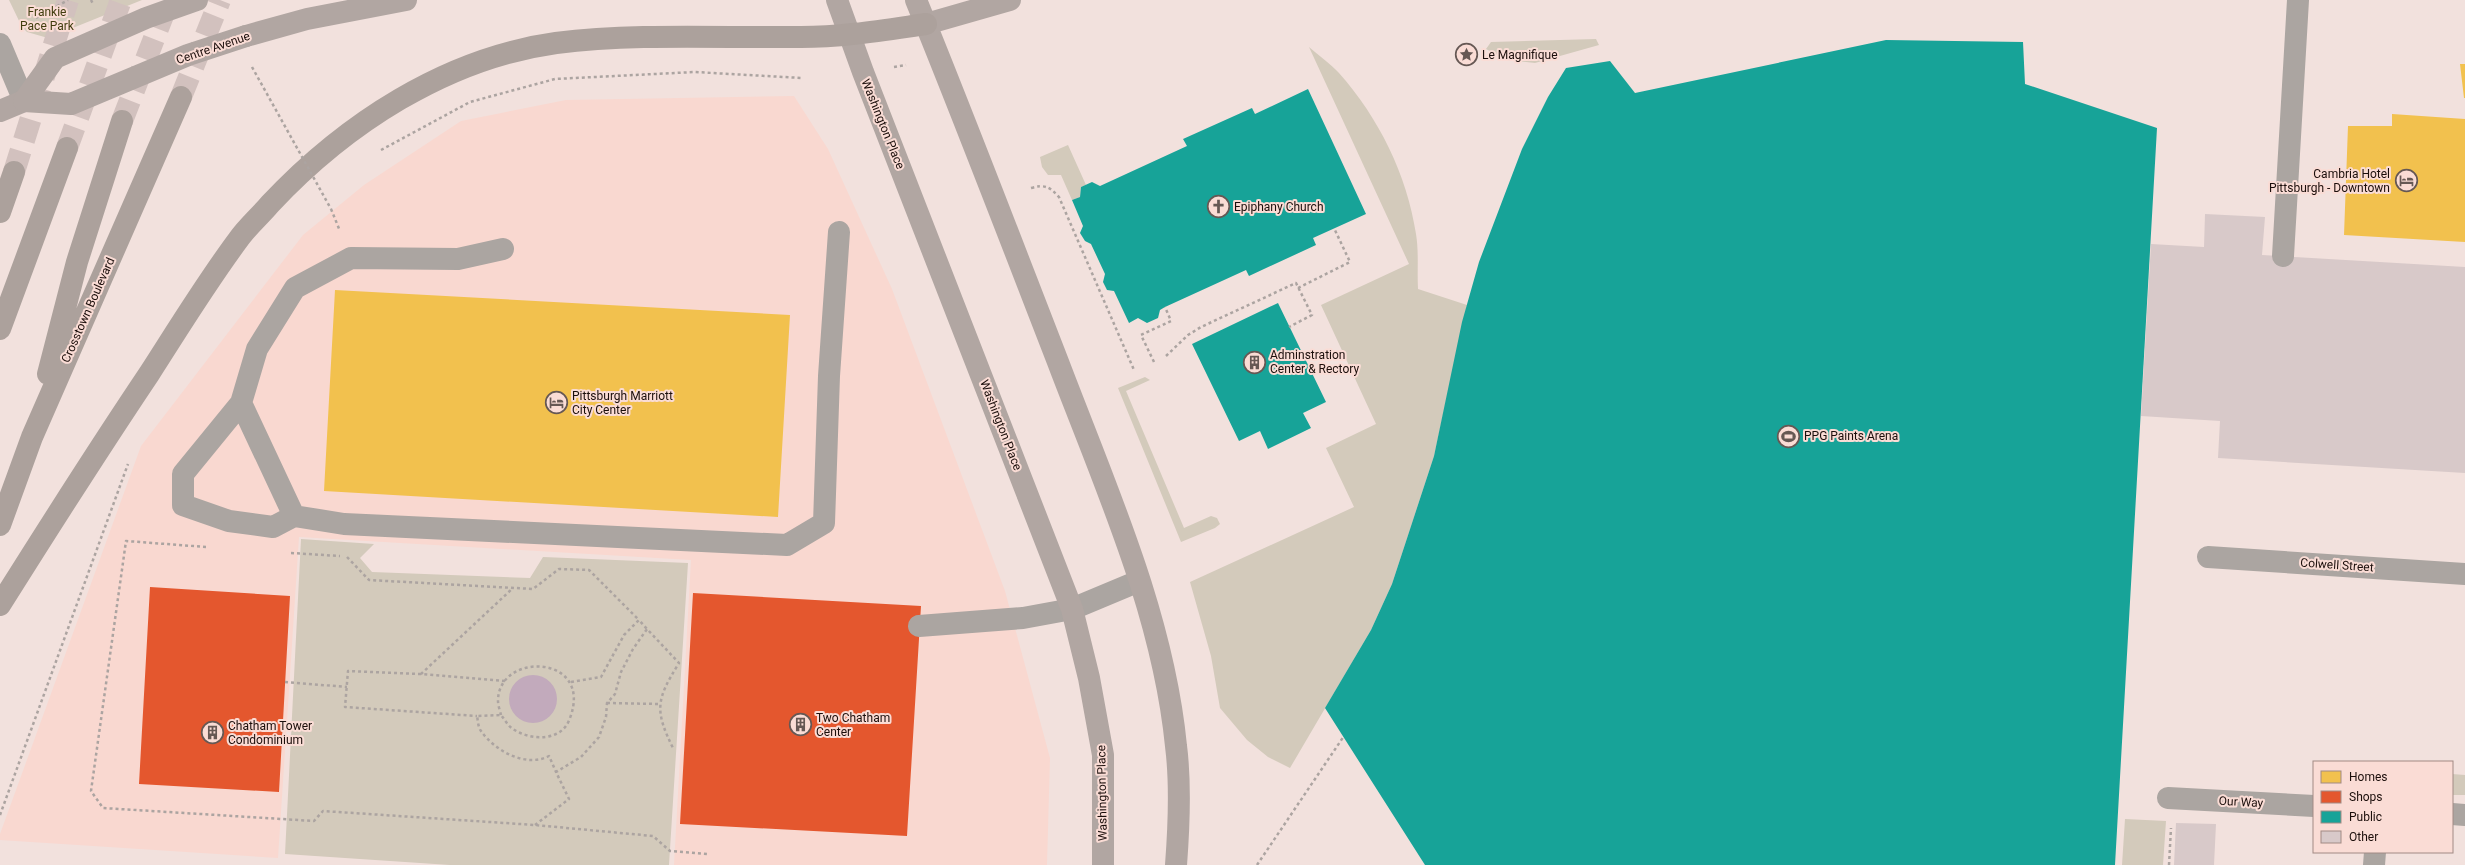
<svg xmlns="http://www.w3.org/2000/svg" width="2465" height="865" font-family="Roboto,sans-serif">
  <rect width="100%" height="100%" fill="#f2e1dd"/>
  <path fill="#f9d8d0" d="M 794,96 L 828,149 L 892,289 L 1005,591 L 1050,758 L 1047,865 L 674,865 L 691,560 L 299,537 L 278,858 L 0,840 L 0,834 L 141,446 L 303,235 L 364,185 L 461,121 L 566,100 Z"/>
  <path fill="#d3cabb" d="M 9,0 L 142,0 L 48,38 L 27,32 L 22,27 Z
    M 1596,39 L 1599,45 L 1535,63 L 1507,60 L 1486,49 L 1491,42 Z
    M 1309,47 C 1319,56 1331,64 1339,73 C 1379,118 1407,175 1416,234 C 1419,252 1417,271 1418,289 L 1467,305 L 1434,456 L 1392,584 L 1371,630 L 1290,768 L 1268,757 L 1247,740 L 1220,708 L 1211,656 L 1190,582 L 1354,507 L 1326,448 L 1376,424 L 1321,305 L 1409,264 Z
    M 1068,145 L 1086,185 L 1081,187 L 1080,197 L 1072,200 L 1061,175 L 1048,175 L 1042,167 L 1040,157 Z
    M 1145,377 L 1150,380 L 1126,391 L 1184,528 L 1211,516 L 1217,518 L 1220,524 L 1215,528 L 1181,542 L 1118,388 Z
    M 301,539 L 374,544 L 360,558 L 372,572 L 530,578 L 543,557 L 688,563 L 669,865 L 450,865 L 285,854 Z
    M 2452,774 L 2465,775 L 2465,795 L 2452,795 Z
    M 2125,819 L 2166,821 L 2163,865 L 2122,865 Z"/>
  <path fill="#c2aabc" d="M509 699a24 24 0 1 1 48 0a24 24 0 1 1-48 0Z"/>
  <path fill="#f2c14e" d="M 2460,64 L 2465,64 L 2465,98 L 2464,98 Z
    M 2392,114 L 2465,119 L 2465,242 L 2344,235 L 2348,126 L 2392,126 Z
    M 335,290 L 790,315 L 778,517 L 324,491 Z"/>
  <path fill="#e4572e" d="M 150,587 L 290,596 L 279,792 L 139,784 Z
    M 693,593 L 921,606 L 907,836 L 680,824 Z"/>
  <path fill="#17a398" d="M 1886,40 L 2023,42 L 2025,84 L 2157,128 L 2115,865 L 1425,865 L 1325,708 L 1371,630 L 1392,584 L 1434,456 L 1462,322 L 1479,262 L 1522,149 L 1548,97 L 1566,68 L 1610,61 L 1635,93 Z
    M 1308,89 L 1366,214 L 1313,238 L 1316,245 L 1249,276 L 1246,270 L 1165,307 L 1160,310 L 1158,318 L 1147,323 L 1138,318 L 1129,323 L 1114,291 L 1107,290 L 1103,282 L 1105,274 L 1091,244 L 1085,241 L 1080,233 L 1083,226 L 1072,200 L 1080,197 L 1081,187 L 1092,182 L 1100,186 L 1187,146 L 1183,139 L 1252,108 L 1255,114 Z
    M 1278,303 L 1326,402 L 1303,413 L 1311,428 L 1268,449 L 1260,431 L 1239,441 L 1192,344 Z"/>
  <path fill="#d8c9c9" d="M 2205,214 L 2265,217 L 2262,255 L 2465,267 L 2465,473 L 2218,458 L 2220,421 L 2141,416 L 2151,244 L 2204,247 Z
    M 2176,823 L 2216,824 L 2214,865 L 2174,865 Z"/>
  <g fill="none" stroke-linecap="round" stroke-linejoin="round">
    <path stroke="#d2c1be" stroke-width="22" stroke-dasharray="22 11" stroke-linecap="butt" d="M 181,97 L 220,0
      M 122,121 L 169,0
      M 67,148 L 121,0
      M 14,172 L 68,0"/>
    <path stroke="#aca4a1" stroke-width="2.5" stroke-dasharray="3 3" stroke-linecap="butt" d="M 91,0 L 93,4
      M 36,18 L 68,0
      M 894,67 L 906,65
      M 381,150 L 470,102 L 555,79 L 695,72 L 802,78
      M 1031,188 C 1045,184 1050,187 1059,197 L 1134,370
      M 331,209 L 340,231
      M 1298,288 L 1350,262 L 1334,228
      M 1166,356 L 1188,335 L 1201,327 L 1296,283 L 1312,315 L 1289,327
      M 1154,362 L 1141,335 L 1171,321 L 1165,307
      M 206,547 L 126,541 L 91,791 L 103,808 L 314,821 L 323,811 L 535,825 L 653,836 L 670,851 L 708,854
      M 291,553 L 340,556
      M 347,557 L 369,580 L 533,589 L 559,569 L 589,570 L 639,620
      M 421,674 L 348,671 L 345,707 L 477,716
      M 505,681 L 421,674 L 513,588
      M 285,682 L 347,687
      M 571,682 L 601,677 L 624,635 L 639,620 L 647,629
      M 607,703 L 659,704
      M 501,715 C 500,711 498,705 498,701 C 498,651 594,654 570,718 C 562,742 531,741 513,729 C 508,726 505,720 501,715 L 477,716 C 478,721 478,727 481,731 C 495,751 526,768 549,756 L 556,772
      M 0,815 L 128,464
      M 535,825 L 569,799 L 556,772 L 581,757 L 599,737 L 606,717 L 607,703 L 615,694 L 621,672 L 633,649 L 647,629 L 679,663 C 656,700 654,710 674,750
      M 1257,865 L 1344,736
      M 2169,865 L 2171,828"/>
    <path stroke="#aba5a1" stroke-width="22" d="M 0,44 L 24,101
      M 2283,256 L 2298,0
      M 241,403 L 294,516 L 273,527 L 229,521 L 183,505 L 183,474 L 241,403 L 257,349 L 295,288 L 351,258 L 458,259 L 503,249
      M 294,516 L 344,524 L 787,545 L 824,523 L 829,376 L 839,232
      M 2208,557 L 2465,574
      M 919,626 L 1023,618 L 1072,609 L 1139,581
      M 2168,798 L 2314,806
      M 2452,814 L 2465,815
      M 2374,865 L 2375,852"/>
    <path stroke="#b1a6a2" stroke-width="22" d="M 837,0 L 863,72 L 1072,609 L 1089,678 L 1103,755 L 1103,865
      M 916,0 C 965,120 1011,241 1058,362 C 1105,486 1163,613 1176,746 C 1181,785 1179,826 1176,865
      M 926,24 L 1010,0
      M 246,36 L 307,19 L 406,0
      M 0,111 L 24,101"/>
    <path stroke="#aca19c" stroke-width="22" d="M 0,212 L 14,172
      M 0,329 L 67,148
      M 48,374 L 77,262 L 122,121
      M 0,525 L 32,437 L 181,97
      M 0,605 C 49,527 98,450 149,374 C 178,329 206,283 238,240 C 247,227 260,216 270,204 C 345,124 446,58 556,43 C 637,33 720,38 801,37 C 843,37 884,30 926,24"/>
    <path stroke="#aca4a1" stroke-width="2.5" stroke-dasharray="3 3" stroke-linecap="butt" d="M 252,67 L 331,209"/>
    <path stroke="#b1a6a2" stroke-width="22" d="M 24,101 L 71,104 L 188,55 L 246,36
      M 24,101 L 55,58 L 146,18 L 197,0"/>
  </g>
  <defs>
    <symbol id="sight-ring" viewBox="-11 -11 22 22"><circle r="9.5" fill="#fadcd5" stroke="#665854" stroke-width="1.5"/><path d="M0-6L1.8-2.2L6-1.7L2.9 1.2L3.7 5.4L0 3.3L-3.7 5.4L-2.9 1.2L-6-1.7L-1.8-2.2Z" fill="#665854"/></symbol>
    <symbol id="hotel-ring" viewBox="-11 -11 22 22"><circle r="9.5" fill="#fadcd5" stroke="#665854" stroke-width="1.5"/><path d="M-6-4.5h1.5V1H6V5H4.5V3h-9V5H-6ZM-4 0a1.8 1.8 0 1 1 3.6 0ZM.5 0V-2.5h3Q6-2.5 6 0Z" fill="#665854"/></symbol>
    <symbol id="church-ring" viewBox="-11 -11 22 22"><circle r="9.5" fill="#fadcd5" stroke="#665854" stroke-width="1.5"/><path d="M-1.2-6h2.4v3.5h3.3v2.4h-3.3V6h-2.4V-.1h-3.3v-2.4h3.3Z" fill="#665854"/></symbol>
    <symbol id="building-ring" viewBox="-11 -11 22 22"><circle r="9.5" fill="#fadcd5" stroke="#665854" stroke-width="1.5"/><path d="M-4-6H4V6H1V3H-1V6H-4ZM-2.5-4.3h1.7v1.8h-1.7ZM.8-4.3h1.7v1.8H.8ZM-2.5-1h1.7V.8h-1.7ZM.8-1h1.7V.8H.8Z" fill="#665854"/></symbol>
    <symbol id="stadium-ring" viewBox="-11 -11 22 22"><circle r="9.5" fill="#fadcd5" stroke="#665854" stroke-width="1.5"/><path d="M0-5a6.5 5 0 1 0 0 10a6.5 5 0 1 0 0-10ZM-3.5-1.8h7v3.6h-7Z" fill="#665854"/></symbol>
  </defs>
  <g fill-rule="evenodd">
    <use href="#sight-ring" x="1454" y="42" width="25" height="25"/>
    <use href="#hotel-ring" x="2394" y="168" width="25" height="25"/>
    <use href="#church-ring" x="1206" y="194" width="25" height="25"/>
    <use href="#building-ring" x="1242" y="350" width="25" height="25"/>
    <use href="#hotel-ring" x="544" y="390" width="25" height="25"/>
    <use href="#stadium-ring" x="1776" y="424" width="25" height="25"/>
    <use href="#building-ring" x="788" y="712" width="25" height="25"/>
    <use href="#building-ring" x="200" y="720" width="25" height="25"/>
  </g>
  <g text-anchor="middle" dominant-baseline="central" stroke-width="4" stroke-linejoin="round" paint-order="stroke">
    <g font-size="12" fill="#413d0f" stroke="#fadcd5">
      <text x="47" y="12">Frankie<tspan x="47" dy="14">Pace Park</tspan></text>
    </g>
    <g font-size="12" fill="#1b0e0b" stroke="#fadcd5">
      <text transform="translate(213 48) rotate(-19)">Centre Avenue</text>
      <text transform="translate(883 124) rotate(68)">Washington Place</text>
      <text transform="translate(88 310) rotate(-66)">Crosstown Boulevard</text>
      <text transform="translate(1001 425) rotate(69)">Washington Place</text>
      <text transform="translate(2337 565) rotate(4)">Colwell Street</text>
      <text transform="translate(1102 793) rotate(-91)">Washington Place</text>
      <text transform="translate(2241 802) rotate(3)">Our Way</text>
    </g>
    <g font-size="12" fill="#1b0e0b" stroke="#fadcd5" text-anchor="start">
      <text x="1482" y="55">Le Magnifique</text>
      <text x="2390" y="174" text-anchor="end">Cambria Hotel<tspan x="2390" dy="14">Pittsburgh - Downtown</tspan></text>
      <text x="1234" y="207">Epiphany Church</text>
      <text x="1270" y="355">Adminstration<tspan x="1270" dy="14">Center &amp; Rectory</tspan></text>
      <text x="572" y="396">Pittsburgh Marriott<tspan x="572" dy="14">City Center</tspan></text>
      <text x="1804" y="436">PPG Paints Arena</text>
      <text x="816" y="718">Two Chatham<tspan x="816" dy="14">Center</tspan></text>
      <text x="228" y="726">Chatham Tower<tspan x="228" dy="14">Condominium</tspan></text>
    </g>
  </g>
  <rect x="2313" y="761" width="140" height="92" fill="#fadcd5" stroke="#a18a84"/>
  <rect x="2321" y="771" width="20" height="12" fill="#f2c14e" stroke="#a18a84"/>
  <text x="2349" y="781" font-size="12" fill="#1b0e0b">Homes</text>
  <rect x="2321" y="791" width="20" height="12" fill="#e4572e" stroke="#a18a84"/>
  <text x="2349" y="801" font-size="12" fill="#1b0e0b">Shops</text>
  <rect x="2321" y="811" width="20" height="12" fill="#17a398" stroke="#a18a84"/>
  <text x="2349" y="821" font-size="12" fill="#1b0e0b">Public</text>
  <rect x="2321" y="831" width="20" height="12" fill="#d8c9c9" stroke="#a18a84"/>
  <text x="2349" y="841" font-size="12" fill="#1b0e0b">Other</text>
</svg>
